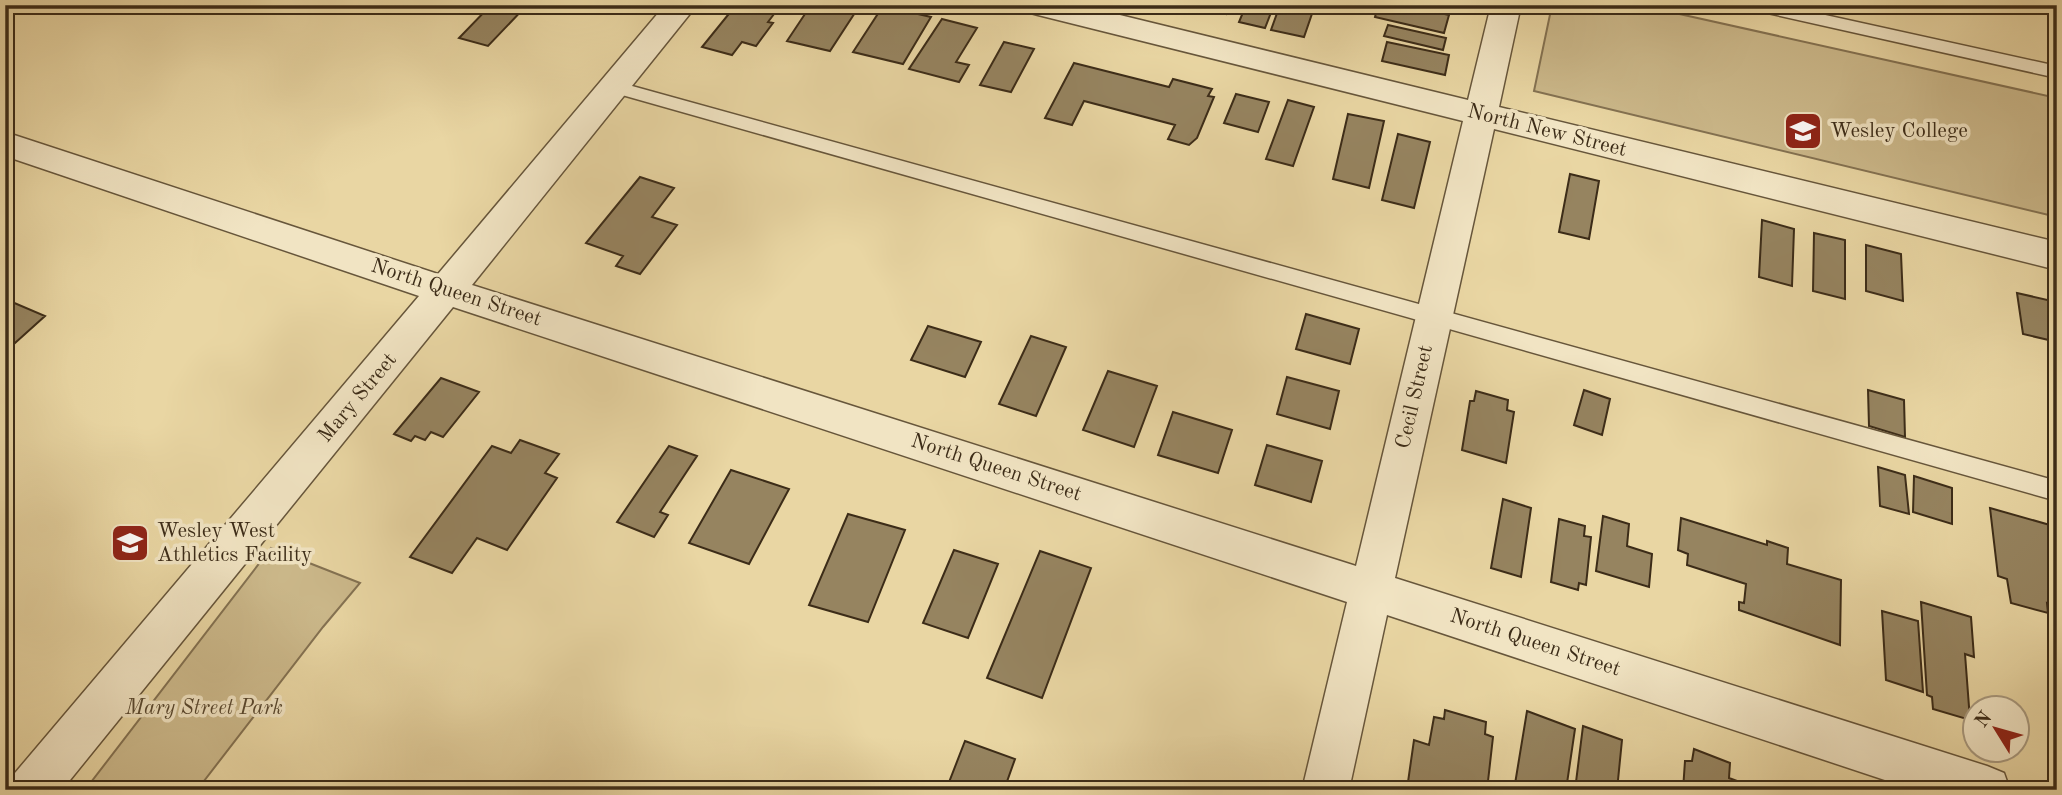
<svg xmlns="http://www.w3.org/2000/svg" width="2062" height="795" font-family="'Old Standard TT',serif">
  <rect width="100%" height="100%" fill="#e9d6a3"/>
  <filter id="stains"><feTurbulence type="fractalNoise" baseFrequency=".00286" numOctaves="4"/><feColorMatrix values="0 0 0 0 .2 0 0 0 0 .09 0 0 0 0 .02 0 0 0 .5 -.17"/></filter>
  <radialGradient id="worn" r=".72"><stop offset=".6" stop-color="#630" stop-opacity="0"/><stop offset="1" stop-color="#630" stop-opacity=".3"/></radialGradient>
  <path fill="#ccb98b" stroke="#847252" stroke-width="2" d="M 1552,5 L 1639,5 L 2057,98 L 2057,217 L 1534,91 Z
    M 271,548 L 360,583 L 323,627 L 197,790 L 85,790 Z"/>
  <path fill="#968460" stroke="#3c2c18" stroke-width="2" d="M 491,5 L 527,5 L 488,46 L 459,38 Z
    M 736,5 L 760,5 L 777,10 L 768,22 L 773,23 L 756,46 L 742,42 L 732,55 L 702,47 Z
    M 811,5 L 860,5 L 830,51 L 787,41 Z
    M 1202,5 L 1235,5 L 1234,8 L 1229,7 L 1226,14 L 1200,8 Z
    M 1246,5 L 1274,5 L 1265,28 L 1239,22 Z
    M 1280,5 L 1315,5 L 1304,37 L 1271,30 Z
    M 1378,5 L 1405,5 L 1449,15 L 1444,33 L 1375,17 Z
    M 883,6 L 931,17 L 903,64 L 853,52 Z
    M 942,19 L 977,28 L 956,62 L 969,65 L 959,82 L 909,69 Z
    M 1388,25 L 1446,38 L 1443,50 L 1384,36 Z
    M 1004,42 L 1034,49 L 1011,92 L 980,85 Z
    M 1387,42 L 1449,55 L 1445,75 L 1382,61 Z
    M 1074,63 L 1169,87 L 1173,79 L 1212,89 L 1208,96 L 1214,97 L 1197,138 L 1189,145 L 1168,139 L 1175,125 L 1084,101 L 1072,125 L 1045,118 Z
    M 1236,94 L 1269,102 L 1258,132 L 1224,123 Z
    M 1288,100 L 1314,107 L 1293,166 L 1266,159 Z
    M 1348,114 L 1384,121 L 1369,188 L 1333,179 Z
    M 1398,134 L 1430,142 L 1414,208 L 1382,200 Z
    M 1570,174 L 1599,181 L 1589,239 L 1559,232 Z
    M 640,177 L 674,188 L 652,217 L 677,225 L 640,274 L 616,266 L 623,256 L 586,243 Z
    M 1762,220 L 1794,229 L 1792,286 L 1759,277 Z
    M 1814,233 L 1845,240 L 1845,299 L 1813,291 Z
    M 1866,245 L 1901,254 L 1903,301 L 1866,291 Z
    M 2017,293 L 2052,301 L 2057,342 L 2023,334 Z
    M 5,299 L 45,316 L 5,352 Z
    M 1306,314 L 1359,329 L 1350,364 L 1296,349 Z
    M 928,326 L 981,342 L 965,377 L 911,360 Z
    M 1031,336 L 1066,347 L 1036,416 L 999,404 Z
    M 1108,371 L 1157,386 L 1134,447 L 1083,430 Z
    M 1287,377 L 1339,391 L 1330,429 L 1277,414 Z
    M 441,378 L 479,392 L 443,437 L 431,432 L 425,440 L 415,436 L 411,441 L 394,434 Z
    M 1584,390 L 1610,399 L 1602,435 L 1574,425 Z
    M 1868,390 L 1904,400 L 1905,437 L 1869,426 Z
    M 1476,391 L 1508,400 L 1507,410 L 1514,412 L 1506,463 L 1462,450 L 1470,401 L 1474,401 Z
    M 1173,412 L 1232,430 L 1218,473 L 1158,455 Z
    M 520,440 L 559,454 L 545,473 L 557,478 L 507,550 L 477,538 L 452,573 L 410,557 L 492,446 L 511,453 Z
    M 1267,445 L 1322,461 L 1311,502 L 1255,485 Z
    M 669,446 L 697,456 L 660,512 L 668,515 L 654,537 L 617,522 Z
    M 1878,467 L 1905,475 L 1909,514 L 1880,506 Z
    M 731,470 L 789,489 L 749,564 L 689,543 Z
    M 1914,476 L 1952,488 L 1952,524 L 1913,512 Z
    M 1503,499 L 1531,508 L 1521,577 L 1491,568 Z
    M 1990,508 L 2057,527 L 2057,637 L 2053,605 L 2047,603 L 2048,613 L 2011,603 L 2007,579 L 1998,576 Z
    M 848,514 L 905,530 L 868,622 L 809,605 Z
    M 1603,516 L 1629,524 L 1627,546 L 1652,554 L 1649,587 L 1596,571 Z
    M 1681,518 L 1767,545 L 1767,541 L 1788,548 L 1787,564 L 1841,580 L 1840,645 L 1739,610 L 1739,602 L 1744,603 L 1746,584 L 1687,565 L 1688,554 L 1678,550 Z
    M 1559,519 L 1585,526 L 1584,536 L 1591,537 L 1586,585 L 1579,583 L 1578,590 L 1551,582 Z
    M 954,550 L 998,564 L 968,638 L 923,623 Z
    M 1040,551 L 1091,568 L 1042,698 L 987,678 Z
    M 1921,602 L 1971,617 L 1974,657 L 1965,654 L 1970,720 L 1933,709 L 1932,697 L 1927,695 Z
    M 1882,611 L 1918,621 L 1923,692 L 1886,680 Z
    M 1445,710 L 1486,722 L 1485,734 L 1493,737 L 1487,790 L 1419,790 L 1420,786 L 1408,782 L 1414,740 L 1429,745 L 1434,717 L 1444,719 Z
    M 1527,711 L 1575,729 L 1566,790 L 1514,790 Z
    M 1583,726 L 1622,740 L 1617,790 L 1575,790 Z
    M 965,741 L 1015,759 L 1004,790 L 946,790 Z
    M 1694,749 L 1730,763 L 1729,778 L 1737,781 L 1736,790 L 1683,790 L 1685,761 L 1692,761 Z"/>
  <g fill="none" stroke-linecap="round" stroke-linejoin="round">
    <defs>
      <path id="service" d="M 1746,5 L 1780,5 L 2057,66 L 2057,78 L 1754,10 Z
        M 614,81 L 2057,481 L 2057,501 L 608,91 L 605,87 L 608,83 Z"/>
      <path id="minor" d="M 665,5 L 697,5 L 472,285 L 1356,566 L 1463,121 L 1038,15 L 1027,12 L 1023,5 L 1079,5 L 1468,100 L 1491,5 L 1521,5 L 1499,107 L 2057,242 L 2057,270 L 1494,129 L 1395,578 L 1987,766 L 2004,773 L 2010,790 L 1915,790 L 1387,615 L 1349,790 L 1302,790 L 1347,602 L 453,307 L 62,790 L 9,790 L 15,773 L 419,296 L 5,156 L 5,132 L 438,274 Z"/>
    </defs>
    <use href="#service" stroke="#67563b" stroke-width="3"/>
    <use href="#minor" stroke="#67563b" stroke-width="3"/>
    <use href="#service" fill="#f1e4c3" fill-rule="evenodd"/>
    <use href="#minor" fill="#f1e4c3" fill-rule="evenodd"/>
  </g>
  <defs>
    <symbol id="university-square" viewBox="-11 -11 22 22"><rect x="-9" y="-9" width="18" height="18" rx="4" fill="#8f2418" stroke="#f1e4c3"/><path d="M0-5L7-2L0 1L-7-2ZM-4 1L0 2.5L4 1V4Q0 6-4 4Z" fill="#fff"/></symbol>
  </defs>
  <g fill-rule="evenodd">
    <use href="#university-square" x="1781" y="109" width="44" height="44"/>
    <use href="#university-square" x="108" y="521" width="44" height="44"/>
  </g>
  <g text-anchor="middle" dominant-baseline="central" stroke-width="7" stroke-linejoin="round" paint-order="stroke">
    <g font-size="21" fill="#3c2c18" stroke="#f1e4c3">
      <text transform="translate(1547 131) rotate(14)">North New Street</text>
      <text transform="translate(456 293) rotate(18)">North Queen Street</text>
      <text transform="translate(1415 397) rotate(-77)">Cecil Street</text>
      <text transform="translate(358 398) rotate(-50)">Mary Street</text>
      <text transform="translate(996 468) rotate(18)">North Queen Street</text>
      <text transform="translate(1535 643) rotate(18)">North Queen Street</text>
    </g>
    <g font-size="21" fill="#3c2c18" stroke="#f1e4c3" text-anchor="start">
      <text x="1830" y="131">Wesley College</text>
      <text x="157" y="531">Wesley West<tspan x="157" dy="24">Athletics Facility</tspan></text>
    </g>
    <g font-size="21" font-style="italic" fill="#59482f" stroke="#f1e4c3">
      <text x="204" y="708">Mary Street Park</text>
    </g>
  </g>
  <rect width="2062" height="795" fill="none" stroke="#e9d6a3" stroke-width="28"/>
  <rect x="7" y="7" width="2048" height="781" fill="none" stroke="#3c2c18" stroke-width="3.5"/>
  <rect x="14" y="14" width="2034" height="767" fill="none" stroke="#3c2c18" stroke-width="2"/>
  <g transform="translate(1996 729) rotate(307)"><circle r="33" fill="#f1e4c3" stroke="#a99a7f" stroke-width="2"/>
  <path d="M0-5L12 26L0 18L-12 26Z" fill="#8f2418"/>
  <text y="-10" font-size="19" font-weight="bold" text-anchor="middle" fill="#3c2c18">N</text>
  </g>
  <rect width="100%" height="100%" filter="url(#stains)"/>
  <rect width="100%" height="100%" fill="url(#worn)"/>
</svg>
